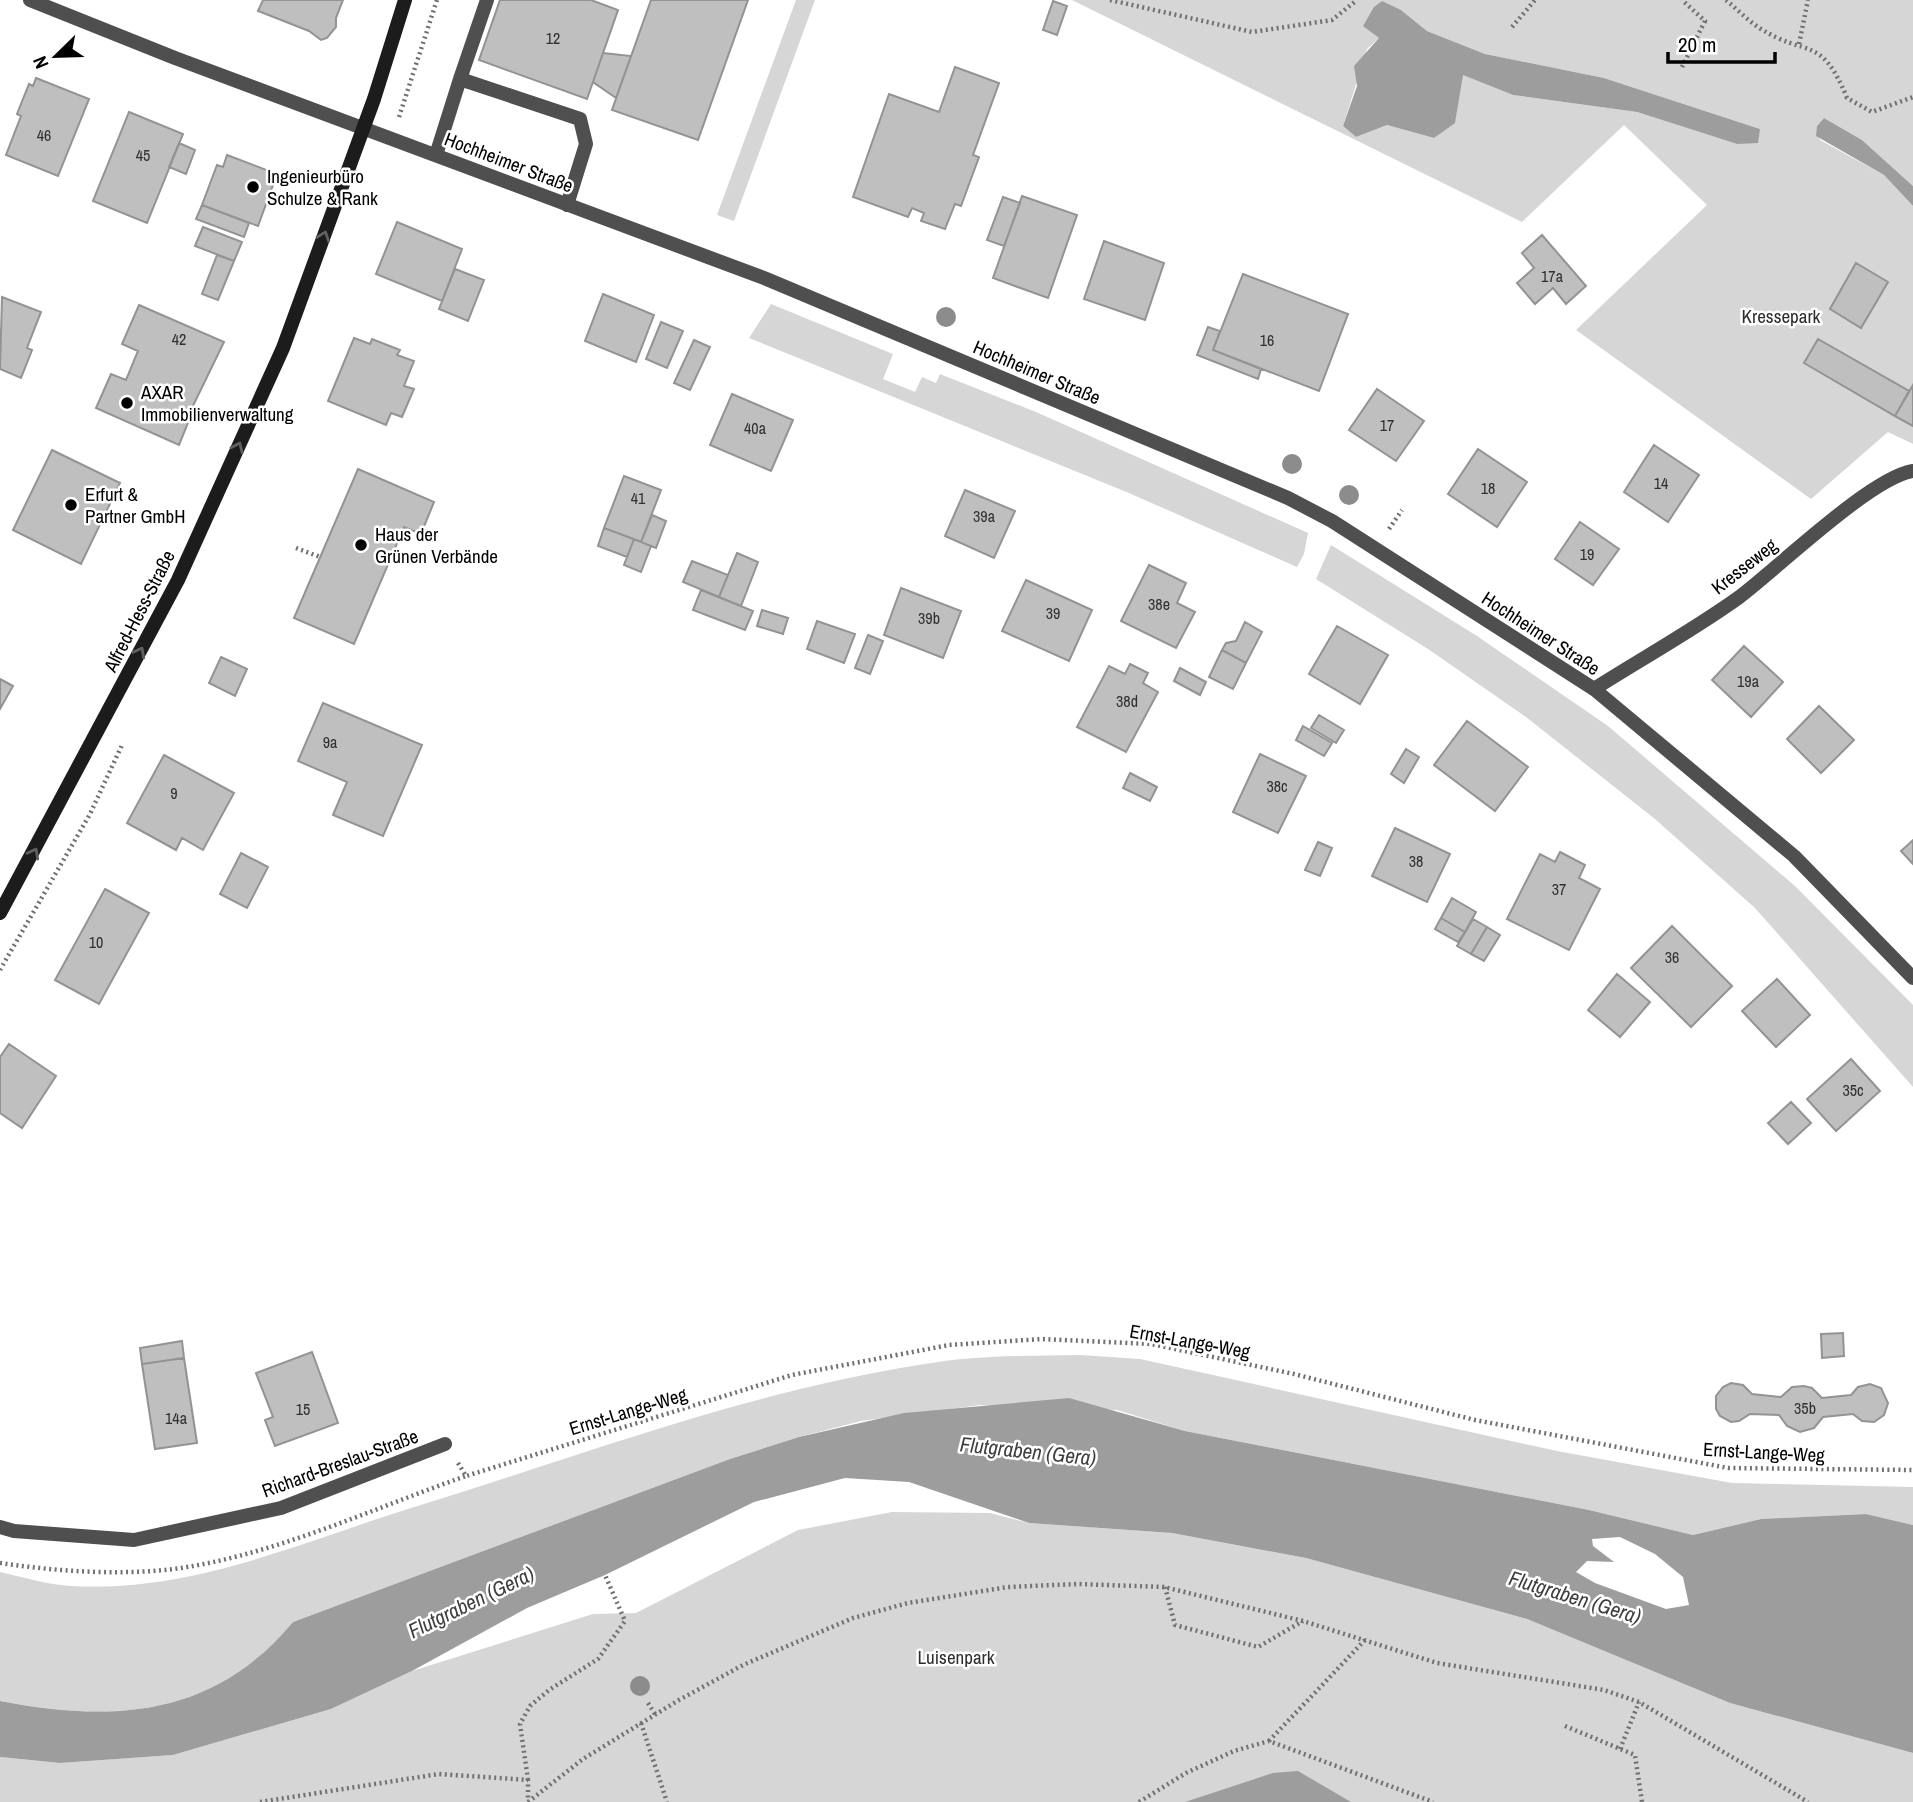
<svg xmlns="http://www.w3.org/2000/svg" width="1913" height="1802" font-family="'Archivo Narrow',sans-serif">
  <rect width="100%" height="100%" fill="#fff"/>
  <path fill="#d6d6d6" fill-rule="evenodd" d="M 796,0 L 815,0 L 734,221 L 717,215 Z
    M 1072,0 L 1913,0 L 1913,186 L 1862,140 L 1824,118 L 1817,126 L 1820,140 L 1884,175 L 1913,206 L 1913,444 L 1888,432 L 1811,499 L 1576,330 L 1707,205 L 1624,125 L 1522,222 ZM 1401,10 L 1427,31 L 1485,54 L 1604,78 L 1760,129 L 1737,144 L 1637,112 L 1513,95 L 1462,74 L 1455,122 L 1434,138 L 1387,125 L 1356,137 L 1343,126 L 1367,49 L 1379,38 L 1363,25 Z
    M 771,304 L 893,354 L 883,379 L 915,392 L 922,377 L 936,383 L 940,374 L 1036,412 L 1308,533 L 1304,554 L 1297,567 L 1129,493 L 749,338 Z
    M 1331,545 L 1477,636 L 1608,726 L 1795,886 L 1913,1005 L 1913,1087 L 1755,908 L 1655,819 L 1526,717 L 1428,649 L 1316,579 Z
    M 1081,1355 L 1140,1359 L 1557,1451 L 1732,1483 L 1913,1487 L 1913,1525 L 1866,1514 L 1761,1519 L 1693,1535 L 1589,1510 L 1185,1431 L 1117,1410 L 980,1405 L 861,1421 L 799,1437 L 730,1459 L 293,1622 C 214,1717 115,1723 0,1701 L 0,1572 C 23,1577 48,1585 71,1586 C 195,1593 308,1539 424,1504 C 588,1453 754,1390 925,1364 C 976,1355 1029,1356 1081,1355 Z
    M 892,1512 L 990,1513 L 1029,1523 L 1172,1533 L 1306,1558 L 1527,1619 L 1730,1703 L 1913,1753 L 1913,1802 L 0,1802 L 0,1757 L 60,1763 L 173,1755 L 331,1709 L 412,1671 L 593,1614 L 636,1613 L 798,1530 Z"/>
  <path fill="#9d9d9d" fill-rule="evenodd" d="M 1382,1 L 1401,10 L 1427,31 L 1485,54 L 1604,78 L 1760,129 L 1758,143 L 1737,144 L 1637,112 L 1513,95 L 1463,75 L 1455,123 L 1434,138 L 1387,125 L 1356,137 L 1343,126 L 1357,86 L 1354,66 L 1379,38 L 1363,26 L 1374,7 Z
    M 1824,118 L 1862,140 L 1913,186 L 1913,206 L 1884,175 L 1816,136 L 1817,126 Z
    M 1069,1398 L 1185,1431 L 1589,1510 L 1693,1535 L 1761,1519 L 1866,1514 L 1913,1525 L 1913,1753 L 1730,1703 L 1527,1619 L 1306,1558 L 1172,1533 L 1029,1523 L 909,1482 L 845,1478 L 754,1502 L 605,1575 L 527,1608 L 412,1671 L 331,1709 L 173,1755 L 60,1763 L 0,1757 L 0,1701 C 114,1723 214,1717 293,1622 L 730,1459 L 799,1437 L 904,1413 ZM 1620,1537 L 1655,1554 L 1683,1577 L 1689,1605 L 1666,1609 L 1595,1583 L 1576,1572 L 1587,1561 L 1614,1562 L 1593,1546 L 1592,1539 Z
    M 1298,1771 L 1351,1802 L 1185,1802 L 1273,1773 Z"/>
  <path fill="#bfbfbf" stroke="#939393" stroke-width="2" d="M 263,0 L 343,0 L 336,18 L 336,27 L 327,38 L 321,40 L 309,31 L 258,11 Z
    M 500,0 L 591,0 L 618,10 L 587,99 L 479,60 Z
    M 651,0 L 748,0 L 698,140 L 612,110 Z
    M 1053,1 L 1067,6 L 1057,35 L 1043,30 Z
    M 603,53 L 631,56 L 616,98 L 593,82 Z
    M 955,67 L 999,83 L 973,155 L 979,157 L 961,206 L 955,204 L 945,229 L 921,221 L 924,213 L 912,208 L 908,217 L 853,197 L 889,94 L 939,112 Z
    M 36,78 L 89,99 L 58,176 L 6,155 L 21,116 L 17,114 L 29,84 L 33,86 Z
    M 129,112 L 183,134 L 147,223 L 93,201 Z
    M 179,143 L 195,150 L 186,174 L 169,167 Z
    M 227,155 L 277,174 L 258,226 L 202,205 L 217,165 L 223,167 Z
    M 1022,196 L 1077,215 L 1048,298 L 993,278 Z
    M 1003,197 L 1020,203 L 1004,246 L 987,240 Z
    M 202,205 L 249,223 L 244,237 L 196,219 Z
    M 397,222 L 462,249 L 442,301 L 376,274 Z
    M 203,227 L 242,242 L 234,261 L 195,246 Z
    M 1542,235 L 1586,286 L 1566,304 L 1553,288 L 1535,304 L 1517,283 L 1534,268 L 1522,253 Z
    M 1104,241 L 1164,263 L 1145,320 L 1084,299 Z
    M 217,255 L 234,261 L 218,300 L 202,294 Z
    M 1856,263 L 1888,282 L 1861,328 L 1830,309 Z
    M 455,269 L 484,280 L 468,321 L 439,309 Z
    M 1243,274 L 1348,314 L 1319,391 L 1213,350 Z
    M 603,294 L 654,315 L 636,362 L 585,341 Z
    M 2,297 L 41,312 L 27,348 L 32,350 L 21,378 L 0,369 Z
    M 139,305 L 224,342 L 190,412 L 192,413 L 179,445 L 96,408 L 111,374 L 126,380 L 138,351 L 122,344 Z
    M 661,322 L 683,331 L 667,368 L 646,359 Z
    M 1208,327 L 1220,331 L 1213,350 L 1261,369 L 1258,379 L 1197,355 Z
    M 354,338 L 370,344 L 372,339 L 400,350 L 397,355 L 414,361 L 404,386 L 414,389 L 402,417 L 391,413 L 386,425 L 328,401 Z
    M 1818,339 L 1909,391 L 1895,416 L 1804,363 Z
    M 694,340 L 710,347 L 690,390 L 674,383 Z
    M 1913,385 L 1913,426 L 1895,416 Z
    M 1377,389 L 1424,421 L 1396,461 L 1349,430 Z
    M 732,394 L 793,420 L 771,471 L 710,445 Z
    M 1654,445 L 1699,475 L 1668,522 L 1624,492 Z
    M 1478,449 L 1527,482 L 1497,527 L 1448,494 Z
    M 52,450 L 120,483 L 81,564 L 13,530 Z
    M 358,469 L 434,502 L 421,534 L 404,527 L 354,644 L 294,618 Z
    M 624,476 L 661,490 L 641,542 L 604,528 Z
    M 965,490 L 1015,511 L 994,558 L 945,536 Z
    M 652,515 L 666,521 L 656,548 L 641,542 Z
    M 1580,522 L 1619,549 L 1593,585 L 1555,559 Z
    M 604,528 L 634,539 L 627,557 L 598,546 Z
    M 634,539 L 651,546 L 641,572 L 624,565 Z
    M 737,553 L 758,562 L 741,606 L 719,597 Z
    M 692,561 L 728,575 L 719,597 L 683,582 Z
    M 1149,565 L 1186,583 L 1177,603 L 1195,612 L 1176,648 L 1121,621 Z
    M 1026,580 L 1092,610 L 1069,661 L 1002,631 Z
    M 901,588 L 961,611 L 943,658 L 884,635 Z
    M 701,590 L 753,611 L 745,630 L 693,610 Z
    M 762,610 L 788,618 L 783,634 L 757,626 Z
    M 817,621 L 855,634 L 844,663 L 807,649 Z
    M 1245,622 L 1262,632 L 1246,663 L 1222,650 L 1226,643 L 1236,641 Z
    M 1337,626 L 1388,655 L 1360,704 L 1309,674 Z
    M 868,635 L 883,641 L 870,674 L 855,668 Z
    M 1744,646 L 1783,682 L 1751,717 L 1712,680 Z
    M 1222,650 L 1246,663 L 1233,689 L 1209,677 Z
    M 221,657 L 247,669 L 235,696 L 209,683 Z
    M 1130,664 L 1148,673 L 1143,683 L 1158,692 L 1126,752 L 1077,727 L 1109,666 L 1125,674 Z
    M 1180,668 L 1206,682 L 1200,695 L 1174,681 Z
    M 0,679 L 13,686 L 0,709 Z
    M 323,703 L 422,745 L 383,836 L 333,815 L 347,782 L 298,761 Z
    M 1819,706 L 1854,740 L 1821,773 L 1787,739 Z
    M 1319,715 L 1344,730 L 1336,743 L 1311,728 Z
    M 1467,721 L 1528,767 L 1495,811 L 1434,765 Z
    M 1303,726 L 1332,743 L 1324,756 L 1296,740 Z
    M 1406,749 L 1419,757 L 1404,783 L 1391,774 Z
    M 1260,754 L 1306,776 L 1278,833 L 1233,812 Z
    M 164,755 L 234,793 L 203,850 L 182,838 L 176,850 L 127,823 Z
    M 1130,773 L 1157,787 L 1150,801 L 1123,788 Z
    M 1395,828 L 1450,854 L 1427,902 L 1372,876 Z
    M 1913,840 L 1913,864 L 1901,851 Z
    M 1318,842 L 1332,848 L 1320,876 L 1305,870 Z
    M 1560,852 L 1585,865 L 1579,878 L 1600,889 L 1569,950 L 1507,919 L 1540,854 L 1555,862 Z
    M 241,853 L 268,867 L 247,908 L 220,894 Z
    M 105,889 L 149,913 L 99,1004 L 55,980 Z
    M 1452,898 L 1476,912 L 1465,932 L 1441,918 Z
    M 1441,918 L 1465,932 L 1458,942 L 1435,929 Z
    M 1473,919 L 1487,927 L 1471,954 L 1457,946 Z
    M 1672,926 L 1732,986 L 1691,1027 L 1631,968 Z
    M 1487,927 L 1500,935 L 1484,961 L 1471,954 Z
    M 1617,974 L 1650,1002 L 1620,1037 L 1588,1010 Z
    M 1777,979 L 1810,1015 L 1776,1047 L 1742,1011 Z
    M 9,1044 L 56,1076 L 22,1128 L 0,1113 L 0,1057 Z
    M 1851,1059 L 1880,1091 L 1836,1131 L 1807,1099 Z
    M 1791,1102 L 1811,1123 L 1788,1144 L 1768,1123 Z
    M 1843,1333 L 1844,1356 L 1822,1358 L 1821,1334 Z
    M 182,1341 L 184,1358 L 142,1364 L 140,1348 Z
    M 312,1352 L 338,1423 L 275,1446 L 265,1420 L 273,1417 L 256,1373 Z
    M 184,1358 L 197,1443 L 155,1449 L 142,1364 Z
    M 1731,1383 L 1743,1385 L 1752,1394 L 1781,1397 L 1792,1387 L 1804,1386 L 1812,1388 L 1822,1398 L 1851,1395 L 1858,1387 L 1870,1384 L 1881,1388 L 1888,1403 L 1884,1415 L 1874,1422 L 1862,1421 L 1853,1414 L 1823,1417 L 1814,1428 L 1800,1432 L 1787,1426 L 1779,1415 L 1750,1414 L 1739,1421 L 1731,1422 L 1720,1416 L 1716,1409 L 1716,1396 L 1723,1387 Z"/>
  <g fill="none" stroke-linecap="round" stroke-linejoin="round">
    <path stroke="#717171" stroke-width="4.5" stroke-dasharray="2 3.5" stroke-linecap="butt" d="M 1110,0 L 1252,32 L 1332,20 L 1357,0
      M 1726,0 C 1737,9 1748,21 1761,29 C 1807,58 1821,34 1847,98 L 1872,112 L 1913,97
      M 1512,27 L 1535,0
      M 1799,44 L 1808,0
      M 1682,67 L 1705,21 L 1682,0
      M 399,117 L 437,0
      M 1389,529 L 1402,510
      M 296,548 L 320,557
      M 0,970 L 90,814 L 123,743
      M 458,1463 L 466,1476 L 792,1375 L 949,1345 L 1042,1339 L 1151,1344 L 1294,1374 L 1475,1420 L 1728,1468 L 1913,1470
      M 0,1563 C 55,1571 110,1575 165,1570 C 266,1559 371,1509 466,1476
      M 1165,1587 L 1175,1625 L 1258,1647 L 1303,1621
      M 648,1703 L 655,1714
      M 641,1723 L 667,1802
      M 1565,1726 L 1635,1755 L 1642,1802
      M 1269,1741 L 1365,1640
      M 1620,1749 L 1639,1702
      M 528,1780 L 520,1724 L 530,1706 L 549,1690 L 598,1659 L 625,1621 L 605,1575
      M 260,1802 L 439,1774 L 528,1780 L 528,1801
      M 528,1802 L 583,1759 L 679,1700 L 743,1665 L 853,1618 L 908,1603 L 1008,1587 L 1078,1584 L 1164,1587 L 1303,1621 L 1437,1663 L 1604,1690 L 1639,1702 L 1808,1802
      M 1139,1802 L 1186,1773 L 1234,1751 L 1269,1741 L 1433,1802"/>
    <path stroke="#4f4f4f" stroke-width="14" d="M 460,79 L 487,0
      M 436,155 L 460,79 L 580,119 L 586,144 L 567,205
      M 1594,689 C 1641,659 1692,631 1738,598 C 1777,569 1870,478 1913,471"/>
    <path stroke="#4f4f4f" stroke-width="14" d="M 30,0 L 175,58 L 764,278 L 1288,498 L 1332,521 L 1594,689 L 1794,856 L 1913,978
      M 0,1527 L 14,1531 L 134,1540 L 281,1508 L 445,1444"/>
    <path stroke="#1c1c1c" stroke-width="14" d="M 0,913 L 178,580 L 283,348 L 374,99 L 405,0"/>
  </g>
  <g fill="#8c8c8c">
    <circle cx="946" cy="317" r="10"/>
    <circle cx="1292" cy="464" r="10"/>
    <circle cx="1349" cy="495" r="10"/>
    <circle cx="640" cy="1686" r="10"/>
  </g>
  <defs><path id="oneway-chevron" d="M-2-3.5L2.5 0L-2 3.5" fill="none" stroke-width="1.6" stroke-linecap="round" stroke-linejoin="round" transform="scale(1.75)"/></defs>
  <g stroke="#606060">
    <use href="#oneway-chevron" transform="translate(324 236) rotate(-70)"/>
    <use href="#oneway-chevron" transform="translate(238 447) rotate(-66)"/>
    <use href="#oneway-chevron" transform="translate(140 652) rotate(-62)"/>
    <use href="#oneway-chevron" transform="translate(34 853) rotate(-62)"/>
  </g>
  <g fill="#000" stroke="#fff" stroke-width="2.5">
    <circle cx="253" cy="187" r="7"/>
    <circle cx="127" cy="403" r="7"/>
    <circle cx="71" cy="505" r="7"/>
    <circle cx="361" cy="545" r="7"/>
  </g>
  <g text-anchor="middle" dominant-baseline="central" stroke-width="5" stroke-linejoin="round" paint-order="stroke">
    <g font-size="16" fill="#303030">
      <text x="553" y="38">12</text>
      <text x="44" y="135">46</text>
      <text x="143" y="155">45</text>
      <text x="1552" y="276">17a</text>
      <text x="179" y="339">42</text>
      <text x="1267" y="340">16</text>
      <text x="1387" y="425">17</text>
      <text x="755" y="428">40a</text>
      <text x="1661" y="483">14</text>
      <text x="1488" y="488">18</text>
      <text x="638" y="498">41</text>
      <text x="984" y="516">39a</text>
      <text x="1587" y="554">19</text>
      <text x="1159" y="604">38e</text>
      <text x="1053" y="613">39</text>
      <text x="929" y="618">39b</text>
      <text x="1748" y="681">19a</text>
      <text x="1127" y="701">38d</text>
      <text x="330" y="742">9a</text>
      <text x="1277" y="786">38c</text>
      <text x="174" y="793">9</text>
      <text x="1416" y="861">38</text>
      <text x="1559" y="889">37</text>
      <text x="96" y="942">10</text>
      <text x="1672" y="957">36</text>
      <text x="1853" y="1090">35c</text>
      <text x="1805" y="1408">35b</text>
      <text x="303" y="1409">15</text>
      <text x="176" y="1418">14a</text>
    </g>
    <g font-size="19" fill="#000" stroke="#fff">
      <text transform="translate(509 162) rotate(21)">Hochheimer Straße</text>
      <text transform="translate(1037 372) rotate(23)">Hochheimer Straße</text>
      <text transform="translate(1744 566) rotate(-38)">Kresseweg</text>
      <text transform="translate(139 611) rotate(-63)">Alfred-Hess-Straße</text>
      <text transform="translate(1541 633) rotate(33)">Hochheimer Straße</text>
      <text transform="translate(1190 1341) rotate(10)">Ernst-Lange-Weg</text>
      <text transform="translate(628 1411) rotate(-17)">Ernst-Lange-Weg</text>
      <text transform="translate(1764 1452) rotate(3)">Ernst-Lange-Weg</text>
      <text transform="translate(340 1463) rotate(-20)">Richard-Breslau-Straße</text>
    </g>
    <g font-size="19" fill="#000" stroke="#fff" text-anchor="start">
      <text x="267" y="176">Ingenieurbüro<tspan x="267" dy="22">Schulze &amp; Rank</tspan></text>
      <text x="141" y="392">AXAR<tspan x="141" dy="22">Immobilienverwaltung</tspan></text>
      <text x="85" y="494">Erfurt &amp;<tspan x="85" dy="22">Partner GmbH</tspan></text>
      <text x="375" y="534">Haus der<tspan x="375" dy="22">Grünen Verbände</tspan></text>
    </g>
    <g font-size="19" fill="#2d2d2d" stroke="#fff">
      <text x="1781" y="316">Kressepark</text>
      <text x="956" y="1657">Luisenpark</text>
    </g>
    <g font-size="21" font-style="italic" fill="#3e3e3e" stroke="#fff">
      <text transform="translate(1028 1451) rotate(6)">Flutgraben (Gera)</text>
      <text transform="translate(1575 1597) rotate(17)">Flutgraben (Gera)</text>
      <text transform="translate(471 1602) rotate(-26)">Flutgraben (Gera)</text>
    </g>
  </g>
  <g transform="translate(56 56) rotate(247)" stroke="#ffffff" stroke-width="5" paint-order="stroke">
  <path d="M0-5L12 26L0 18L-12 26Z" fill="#000000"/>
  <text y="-10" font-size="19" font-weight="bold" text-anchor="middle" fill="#000000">N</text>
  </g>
  <path d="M1668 52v10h107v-10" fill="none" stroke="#000000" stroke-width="3.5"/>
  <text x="1678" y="52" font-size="21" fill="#000000" stroke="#ffffff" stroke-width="5" paint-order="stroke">20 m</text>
</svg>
